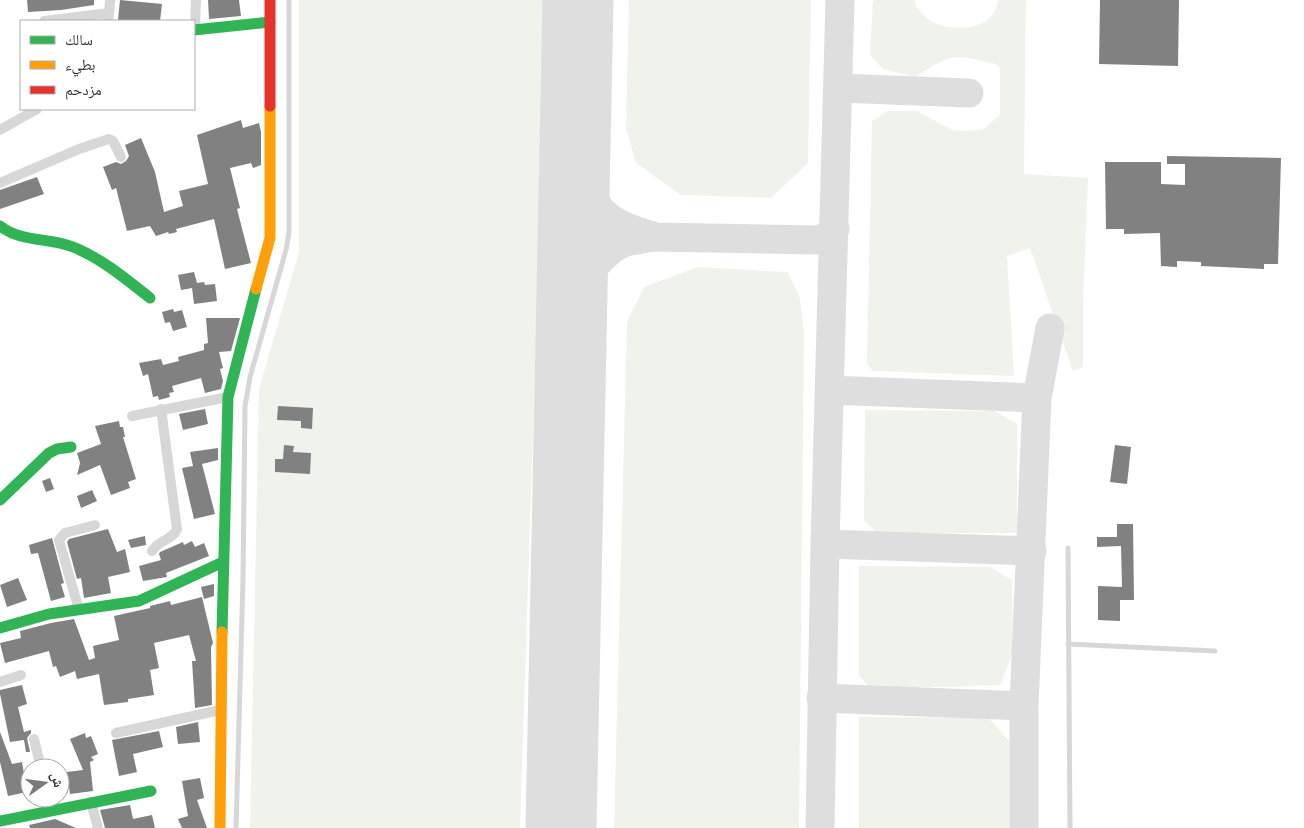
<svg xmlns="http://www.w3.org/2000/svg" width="1304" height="828" font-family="'Public Sans','Noto Naskh Arabic',sans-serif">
  <rect width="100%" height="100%" fill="#fff"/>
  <path fill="#eff3ec" d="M 299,0 L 544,0 L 543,128 L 520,828 L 250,828 L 259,389 L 299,252 Z
    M 629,0 L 811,0 L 808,163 L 771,198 L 681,195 L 636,163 L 626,128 Z
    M 873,0 L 915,0 L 915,5 C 919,10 924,16 929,20 C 950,33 995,32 998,0 L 1026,0 L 1024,174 L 1088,178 L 1083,302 L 1083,367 L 1073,371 L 1030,248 L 1007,256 L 1014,376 L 873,371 L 867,364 L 872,121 L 888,111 L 917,111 L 952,130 L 963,131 L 982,130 L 1000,115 L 1000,68 L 995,64 C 950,53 954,53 915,77 L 883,69 L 870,55 Z
    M 698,267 L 788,272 L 800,299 L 804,332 L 799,828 L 614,828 L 627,322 L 644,287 Z
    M 865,410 L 995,411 L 1017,424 L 1017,533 L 877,533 L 864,520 Z
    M 859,566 L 990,567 L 1012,580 L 1013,652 L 1000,685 L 871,689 L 859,676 Z
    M 859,717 L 989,718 L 1009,741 L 1009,828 L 859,828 Z"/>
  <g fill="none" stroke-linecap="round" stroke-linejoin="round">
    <path stroke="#dedede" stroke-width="29" d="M 838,88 L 969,93
      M 575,170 C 601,213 603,222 653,236
      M 571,316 L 582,284 L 591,269 L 612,249 L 625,242 L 654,237 L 818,240 L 823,239 L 835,229
      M 830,390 L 1037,398
      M 825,544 L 1032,551
      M 821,698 L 1024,706
      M 820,828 L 825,544 L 840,0
      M 1024,828 L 1024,706 L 1037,398 L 1050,328"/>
    <path stroke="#dedede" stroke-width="71" d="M 561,828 L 578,0"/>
  </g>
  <path fill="#818181" d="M 27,0 L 94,0 L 94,5 L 61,10 L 28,12 Z
    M 120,0 L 162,4 L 160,21 L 118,20 Z
    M 208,0 L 239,0 L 241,16 L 209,19 Z
    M 1100,0 L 1179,0 L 1178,66 L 1099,64 Z
    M 241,120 L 243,128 L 259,123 L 261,132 L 261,165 L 253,168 L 251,163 L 230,168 L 240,208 L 237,209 L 251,263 L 225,269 L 214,219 L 176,229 L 177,232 L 169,234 L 168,232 L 156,236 L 150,226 L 127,231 L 116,188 L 112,190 L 103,167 L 116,162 L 121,164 L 126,161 L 129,156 L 125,145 L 141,138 L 155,172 L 164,212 L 183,206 L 179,191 L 208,184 L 197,135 Z
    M 1167,156 L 1281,158 L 1278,264 L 1264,264 L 1264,269 L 1201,266 L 1201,262 L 1177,261 L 1177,267 L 1161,266 L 1160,233 L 1124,234 L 1124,229 L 1106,229 L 1105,162 L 1161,162 L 1161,184 L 1185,185 L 1185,164 L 1167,164 Z
    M 37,177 L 44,194 L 0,209 L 0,190 Z
    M 194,272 L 197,283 L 204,282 L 205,285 L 215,284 L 217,301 L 194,304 L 192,288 L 181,290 L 178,275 Z
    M 173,309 L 174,312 L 182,310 L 187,327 L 173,331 L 170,322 L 165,323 L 162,312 Z
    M 206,318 L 240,318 L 231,351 L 219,352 L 223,368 L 220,369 L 223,381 L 221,389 L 205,393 L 201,378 L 172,386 L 174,392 L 169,393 L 170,397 L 159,400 L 158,396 L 153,397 L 148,374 L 143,376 L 139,363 L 161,359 L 163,365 L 179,361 L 178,357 L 204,350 L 204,344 L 208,343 Z
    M 278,406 L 313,408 L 312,429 L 301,428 L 301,421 L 277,420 Z
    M 205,409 L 208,424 L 183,430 L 179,414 Z
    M 119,421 L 120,427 L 123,427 L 125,437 L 123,437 L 136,479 L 128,482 L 130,488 L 111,495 L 100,465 L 77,475 L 80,463 L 77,453 L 101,444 L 95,426 Z
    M 284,445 L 294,446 L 293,452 L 311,453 L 310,474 L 275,472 L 275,459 L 283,459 Z
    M 1115,445 L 1131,447 L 1127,484 L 1110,482 Z
    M 218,448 L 218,460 L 202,464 L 215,514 L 194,519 L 182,468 L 193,466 L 190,452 Z
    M 50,478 L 54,489 L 46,492 L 42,481 Z
    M 92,490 L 97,501 L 81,508 L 77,496 Z
    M 1117,524 L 1133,524 L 1134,600 L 1120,600 L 1120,621 L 1098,620 L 1098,586 L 1122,587 L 1121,546 L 1097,547 L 1097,537 L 1117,537 Z
    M 108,529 L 117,552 L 125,549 L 130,572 L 108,577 L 111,593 L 84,598 L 81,578 L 77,579 L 67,542 L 69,539 Z
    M 145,536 L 146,545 L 131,548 L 128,540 Z
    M 52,538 L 64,583 L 61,584 L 65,597 L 51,601 L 38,553 L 31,554 L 29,545 Z
    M 192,541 L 195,547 L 204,543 L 209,556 L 166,573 L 167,577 L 143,581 L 139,566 L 161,560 L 159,554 L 160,552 L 183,542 L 184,545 Z
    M 18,578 L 27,600 L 7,607 L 0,585 Z
    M 214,584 L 214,596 L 204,599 L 201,587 Z
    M 202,597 L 213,643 L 211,647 L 212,705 L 195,708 L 192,661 L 196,661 L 189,635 L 154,643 L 159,668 L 150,670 L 154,695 L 128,699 L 128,702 L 104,705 L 99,674 L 77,679 L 75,671 L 60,677 L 56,666 L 53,667 L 49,651 L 5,663 L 0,643 L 21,638 L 20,631 L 51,623 L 74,619 L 89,660 L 95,658 L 93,646 L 119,640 L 114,616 L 150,608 L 150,606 L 170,601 L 171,605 Z
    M 22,685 L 27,704 L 18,707 L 24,732 L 31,730 L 31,733 L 27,738 L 30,752 L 26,752 L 24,740 L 10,742 L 0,694 L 0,690 Z
    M 198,722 L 200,742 L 178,744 L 176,727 Z
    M 159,731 L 163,747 L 133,754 L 137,772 L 119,776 L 112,740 Z
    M 0,732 L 12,764 L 22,762 L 27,792 L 8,796 L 0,762 Z
    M 85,733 L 86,738 L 91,736 L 98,754 L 91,757 L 94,760 L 90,762 L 93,791 L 70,794 L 67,772 L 83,770 L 70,739 Z
    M 200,778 L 204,798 L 197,800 L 207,828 L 182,828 L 178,819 L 188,816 L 182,781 Z
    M 130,805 L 133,819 L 152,815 L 155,828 L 105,828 L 100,810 Z
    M 55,819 L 76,828 L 30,828 L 29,825 Z"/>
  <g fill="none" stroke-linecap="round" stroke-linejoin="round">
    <path stroke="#d7d7d7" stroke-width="5" d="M 1068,548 L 1070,828
      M 1068,644 L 1215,651
      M 236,828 L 243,579 L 245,406 L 250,377 L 286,250 L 289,232 L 289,0"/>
    <path stroke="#d7d7d7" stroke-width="10" d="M 109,13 L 110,0
      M 44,21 L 109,13 L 108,21
      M 195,30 L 196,0
      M 0,130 L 37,109
      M 0,183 L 79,149 L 109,139 L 113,141 L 121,157
      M 132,416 L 228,397
      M 152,551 C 158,540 173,540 177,529 L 161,409
      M 79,610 L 59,540 L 65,533 L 95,525
      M 0,682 L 21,675
      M 116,733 L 220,710
      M 34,739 L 41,768
      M 48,798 L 51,810
      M 91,802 L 98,828"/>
    <path stroke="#30b455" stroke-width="11" d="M 194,30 L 270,22
      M 0,226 C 22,243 49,237 73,247 C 101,258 126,279 150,298
      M 0,500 L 49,453 L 57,449 L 71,447
      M 0,628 L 49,614 L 139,601 L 223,562
      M 222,632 L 228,397 L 256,289
      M 0,821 L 151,791"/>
    <path stroke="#ff9f0a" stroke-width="11" d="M 256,289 L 270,238 L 270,106
      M 220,828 L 222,632"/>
    <path stroke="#e5322d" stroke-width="11" d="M 270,0 L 270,106"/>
  </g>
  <rect x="20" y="20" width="175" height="90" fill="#ffffff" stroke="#adadad"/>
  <rect x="30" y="36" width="25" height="8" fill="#30b455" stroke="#adadad"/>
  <text x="65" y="45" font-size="15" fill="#333333">سالك</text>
  <rect x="30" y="61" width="25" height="8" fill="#ff9f0a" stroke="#adadad"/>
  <text x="65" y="70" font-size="15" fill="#333333">بطيء</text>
  <rect x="30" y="86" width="25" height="8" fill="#e5322d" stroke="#adadad"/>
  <text x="65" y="95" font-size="15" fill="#333333">مزدحم</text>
  <g transform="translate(45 783) rotate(76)"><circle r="24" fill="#ffffff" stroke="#adadad"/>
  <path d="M0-4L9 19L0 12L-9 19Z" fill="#7a7a7a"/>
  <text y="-8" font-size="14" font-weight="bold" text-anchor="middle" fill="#333333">ش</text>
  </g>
</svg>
